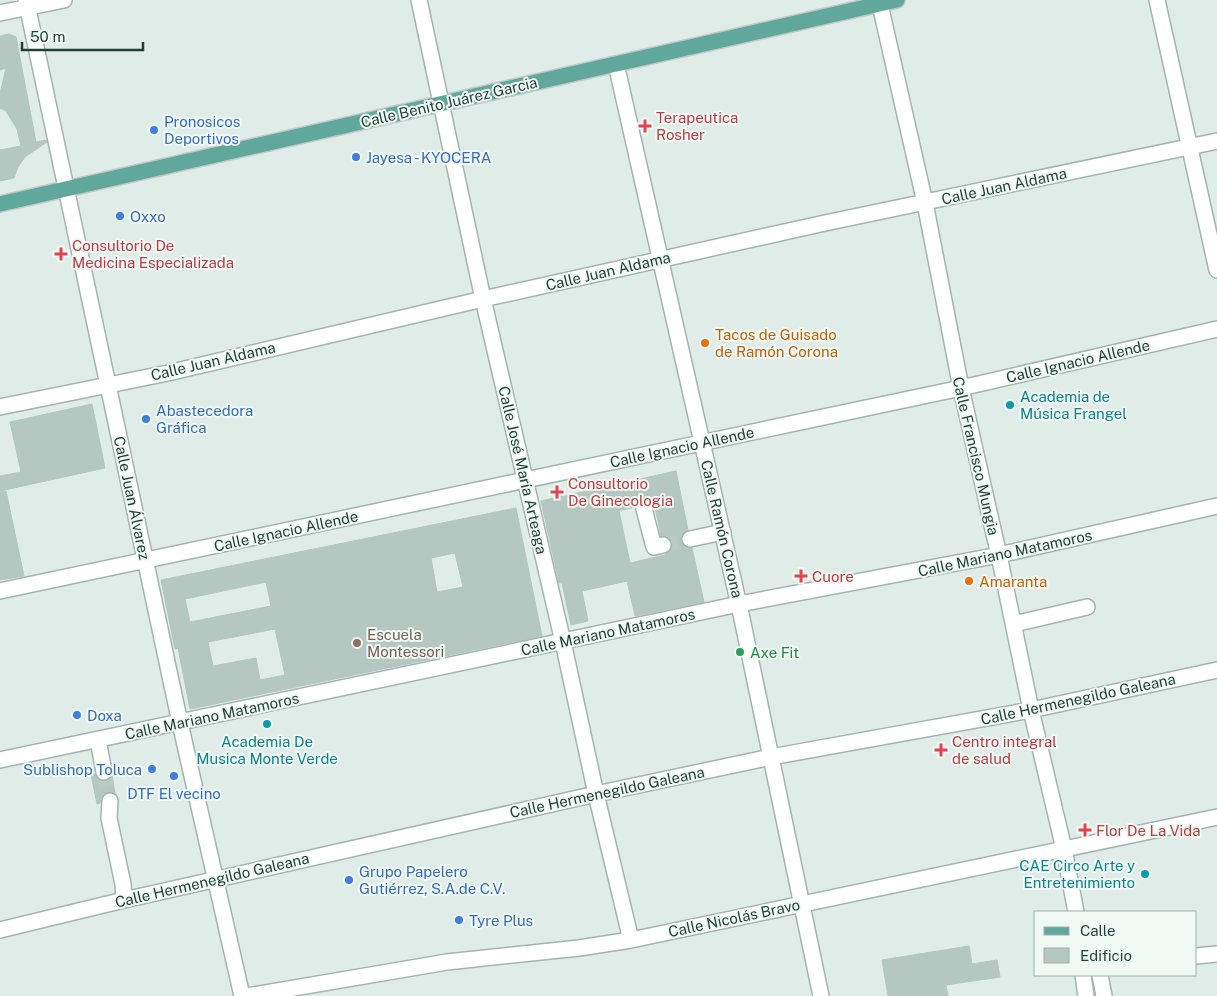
<svg xmlns="http://www.w3.org/2000/svg" width="1217" height="996" font-family="'Public Sans',sans-serif">
  <rect width="100%" height="100%" fill="#e0ece8"/>
  <path fill="#b5c7c1" stroke="#b2c7c0" fill-rule="evenodd" d="M 9,34 L 16,37 L 36,142 L 46,140 L 47,142 L 25,157 L 18,167 L 14,178 L 0,181 L 0,150 L 21,146 L 17,129 L 6,111 L 0,108 L 0,94 L 6,68 L 0,70 L 0,36 Z
    M 92,404 L 105,468 L 0,491 L 0,476 L 21,472 L 10,422 Z
    M 676,471 L 688,530 L 681,536 L 681,541 L 687,548 L 692,548 L 704,602 L 635,616 L 627,581 L 582,591 L 588,621 L 571,625 L 562,583 L 559,583 L 541,501 ZM 642,500 L 647,500 L 651,504 L 654,503 L 661,536 L 670,538 L 672,543 L 672,547 L 665,555 L 630,563 L 619,511 L 635,507 L 637,503 Z
    M 6,491 L 24,576 L 0,580 L 0,492 Z
    M 516,508 L 542,636 L 190,709 L 178,648 L 175,649 L 161,580 ZM 455,553 L 463,587 L 437,592 L 431,558 ZM 266,582 L 271,606 L 190,622 L 185,599 ZM 275,629 L 285,675 L 260,680 L 256,658 L 213,666 L 208,642 Z
    M 91,774 L 95,774 L 97,778 L 101,781 L 106,781 L 112,777 L 115,793 L 110,792 L 105,793 L 102,796 L 100,803 L 97,804 Z
    M 969,946 L 972,964 L 997,960 L 1000,977 L 946,985 L 948,996 L 888,996 L 882,960 Z"/>
  <g fill="none" stroke-linecap="round" stroke-linejoin="round">
    <path stroke="#b9c9c5" stroke-width="15" stroke-dasharray="15 8" stroke-linecap="butt" d="M 663,545 L 690,539
      M 104,772 L 110,801"/>
    <defs>
      <path id="minor" d="M 26,0 L 180,723 L 242,996
        M 419,0 L 483,299 L 563,642 L 596,794 L 631,940
        M 879,0 L 925,203 L 961,388 L 1000,560 L 1031,710 L 1064,849 L 1076,912
        M 1157,0 L 1217,270
        M 0,13 L 64,0
        M 616,64 L 741,614 L 821,996
        M 0,407 L 168,373 L 483,299 L 825,223 L 1217,141
        M 644,509 L 654,547 L 663,545
        M 690,539 L 723,532
        M 0,591 L 961,388 L 1217,329
        M 1014,624 L 1087,607
        M 98,740 L 104,772
        M 0,760 L 739,604 L 999,555 L 1217,506
        M 110,801 L 109,818 L 123,884 L 124,900
        M 0,930 L 124,900 L 596,794 L 771,757 L 1031,710 L 1217,670
        M 1196,956 L 1217,954
        M 1083,975 L 1086,996
        M 1100,975 L 1104,996
        M 247,996 L 447,962 L 579,948 L 631,940 L 1217,817"/>
      <path id="major" d="M 0,204 L 897,0"/>
    </defs>
    <use href="#minor" stroke="#a2b5b0" stroke-width="18"/>
    <use href="#major" stroke="#c0c9c8" stroke-width="18"/>
    <use href="#minor" stroke="#fff" stroke-width="15"/>
    <use href="#major" stroke="#60a79c" stroke-width="15"/>
  </g>
  <g fill="#e0444e" stroke="#f1f9f5" stroke-width="2">
    <path d="M642.5 118.5h5v5h5v5h-5v5h-5v-5h-5v-5h5z"/>
    <path d="M58.5 246.5h5v5h5v5h-5v5h-5v-5h-5v-5h5z"/>
    <path d="M554.5 484.5h5v5h5v5h-5v5h-5v-5h-5v-5h5z"/>
    <path d="M798.5 568.5h5v5h5v5h-5v5h-5v-5h-5v-5h5z"/>
    <path d="M938.5 742.5h5v5h5v5h-5v5h-5v-5h-5v-5h5z"/>
    <path d="M1082.5 822.5h5v5h5v5h-5v5h-5v-5h-5v-5h5z"/>
  </g>
  <g fill="#3f7fe0" stroke="#f1f9f5" stroke-width="2">
    <circle cx="154" cy="130" r="5"/>
    <circle cx="356" cy="157" r="5"/>
    <circle cx="120" cy="216" r="5"/>
    <circle cx="146" cy="419" r="5"/>
    <circle cx="77" cy="715" r="5"/>
    <circle cx="152" cy="769" r="5"/>
    <circle cx="174" cy="776" r="5"/>
    <circle cx="349" cy="880" r="5"/>
    <circle cx="459" cy="920" r="5"/>
  </g>
  <g fill="#e8710a" stroke="#f1f9f5" stroke-width="2">
    <circle cx="705" cy="343" r="5"/>
    <circle cx="969" cy="581" r="5"/>
  </g>
  <g fill="#0f9aa8" stroke="#f1f9f5" stroke-width="2">
    <circle cx="1010" cy="405" r="5"/>
    <circle cx="267" cy="724" r="5"/>
    <circle cx="1145" cy="874" r="5"/>
  </g>
  <circle fill="#8d6e63" stroke="#f1f9f5" stroke-width="2" cx="357" cy="643" r="5"/>
  <circle fill="#2e9e5b" stroke="#f1f9f5" stroke-width="2" cx="740" cy="652" r="5"/>
  <g text-anchor="middle" dominant-baseline="central" stroke-width="4" stroke-linejoin="round" paint-order="stroke">
    <g font-size="15" fill="#1f3f39" stroke="#f1f9f5">
      <text transform="translate(449 102) rotate(-13)">Calle Benito Juárez Garcia</text>
      <text transform="translate(1004 186) rotate(-12)">Calle Juan Aldama</text>
      <text transform="translate(608 271) rotate(-13)">Calle Juan Aldama</text>
      <text transform="translate(213 361) rotate(-13)">Calle Juan Aldama</text>
      <text transform="translate(1078 361) rotate(-13)">Calle Ignacio Allende</text>
      <text transform="translate(682 447) rotate(-12)">Calle Ignacio Allende</text>
      <text transform="translate(976 456) rotate(77)">Calle Francisco Mungia</text>
      <text transform="translate(523 470) rotate(77)">Calle José María Arteaga</text>
      <text transform="translate(132 498) rotate(78)">Calle Juan Álvarez</text>
      <text transform="translate(722 529) rotate(77)">Calle Ramón Corona</text>
      <text transform="translate(286 531) rotate(-12)">Calle Ignacio Allende</text>
      <text transform="translate(1005 553) rotate(-12)">Calle Mariano Matamoros</text>
      <text transform="translate(608 632) rotate(-12)">Calle Mariano Matamoros</text>
      <text transform="translate(1078 699) rotate(-12)">Calle Hermenegildo Galeana</text>
      <text transform="translate(212 716) rotate(-12)">Calle Mariano Matamoros</text>
      <text transform="translate(607 792) rotate(-12)">Calle Hermenegildo Galeana</text>
      <text transform="translate(212 880) rotate(-13)">Calle Hermenegildo Galeana</text>
      <text transform="translate(734 918) rotate(-12)">Calle Nicolás Bravo</text>
    </g>
    <g font-size="15" fill="#be3a42" stroke="#f1f9f5" text-anchor="start">
      <text x="656" y="117">Terapeutica<tspan x="656" dy="17">Rosher</tspan></text>
      <text x="72" y="245">Consultorio De<tspan x="72" dy="17">Medicina Especializada</tspan></text>
      <text x="568" y="483">Consultorio<tspan x="568" dy="17">De Ginecologia</tspan></text>
      <text x="812" y="576">Cuore</text>
      <text x="952" y="741">Centro integral<tspan x="952" dy="17">de salud</tspan></text>
      <text x="1096" y="830">Flor De La Vida</text>
    </g>
    <g font-size="15" fill="#366cbe" stroke="#f1f9f5" text-anchor="start">
      <text x="164" y="121">Pronosicos<tspan x="164" dy="17">Deportivos</tspan></text>
      <text x="366" y="157">Jayesa - KYOCERA</text>
      <text x="130" y="216">Oxxo</text>
      <text x="156" y="410">Abastecedora<tspan x="156" dy="17">Gráfica</tspan></text>
      <text x="87" y="715">Doxa</text>
      <text x="142" y="769" text-anchor="end">Sublishop Toluca</text>
      <text x="174" y="793" text-anchor="middle">DTF El vecino</text>
      <text x="359" y="871">Grupo Papelero<tspan x="359" dy="17">Gutiérrez, S.A.de C.V.</tspan></text>
      <text x="469" y="920">Tyre Plus</text>
    </g>
    <g font-size="15" fill="#c56008" stroke="#f1f9f5" text-anchor="start">
      <text x="715" y="334">Tacos de Guisado<tspan x="715" dy="17">de Ramón Corona</tspan></text>
      <text x="979" y="581">Amaranta</text>
    </g>
    <g font-size="15" fill="#0d838f" stroke="#f1f9f5" text-anchor="start">
      <text x="1020" y="396">Academia de<tspan x="1020" dy="17">Música Frangel</tspan></text>
      <text x="267" y="741" text-anchor="middle">Academia De<tspan x="267" dy="17">Musica Monte Verde</tspan></text>
      <text x="1135" y="865" text-anchor="end">CAE Circo Arte y<tspan x="1135" dy="17">Entretenimiento</tspan></text>
    </g>
    <g font-size="15" fill="#785e54" stroke="#f1f9f5" text-anchor="start">
      <text x="367" y="634">Escuela<tspan x="367" dy="17">Montessori</tspan></text>
    </g>
    <g font-size="15" fill="#27864d" stroke="#f1f9f5" text-anchor="start">
      <text x="750" y="652">Axe Fit</text>
    </g>
  </g>
  <rect x="1034" y="911" width="162" height="65" fill="#f1f9f5" stroke="#9dafaa"/>
  <rect x="1044" y="927" width="25" height="8" fill="#60a79c" stroke="#9dafaa"/>
  <text x="1080" y="936" font-size="15" fill="#1f3f39">Calle</text>
  <rect x="1044" y="948" width="25" height="15" fill="#b5c7c1" stroke="#9dafaa"/>
  <text x="1080" y="961" font-size="15" fill="#1f3f39">Edificio</text>
  <path d="M22 42v8h121v-8" fill="none" stroke="#1f3f39" stroke-width="2.5"/>
  <text x="30" y="42" font-size="15" fill="#1f3f39" stroke="#f1f9f5" stroke-width="4" paint-order="stroke">50 m</text>
</svg>
